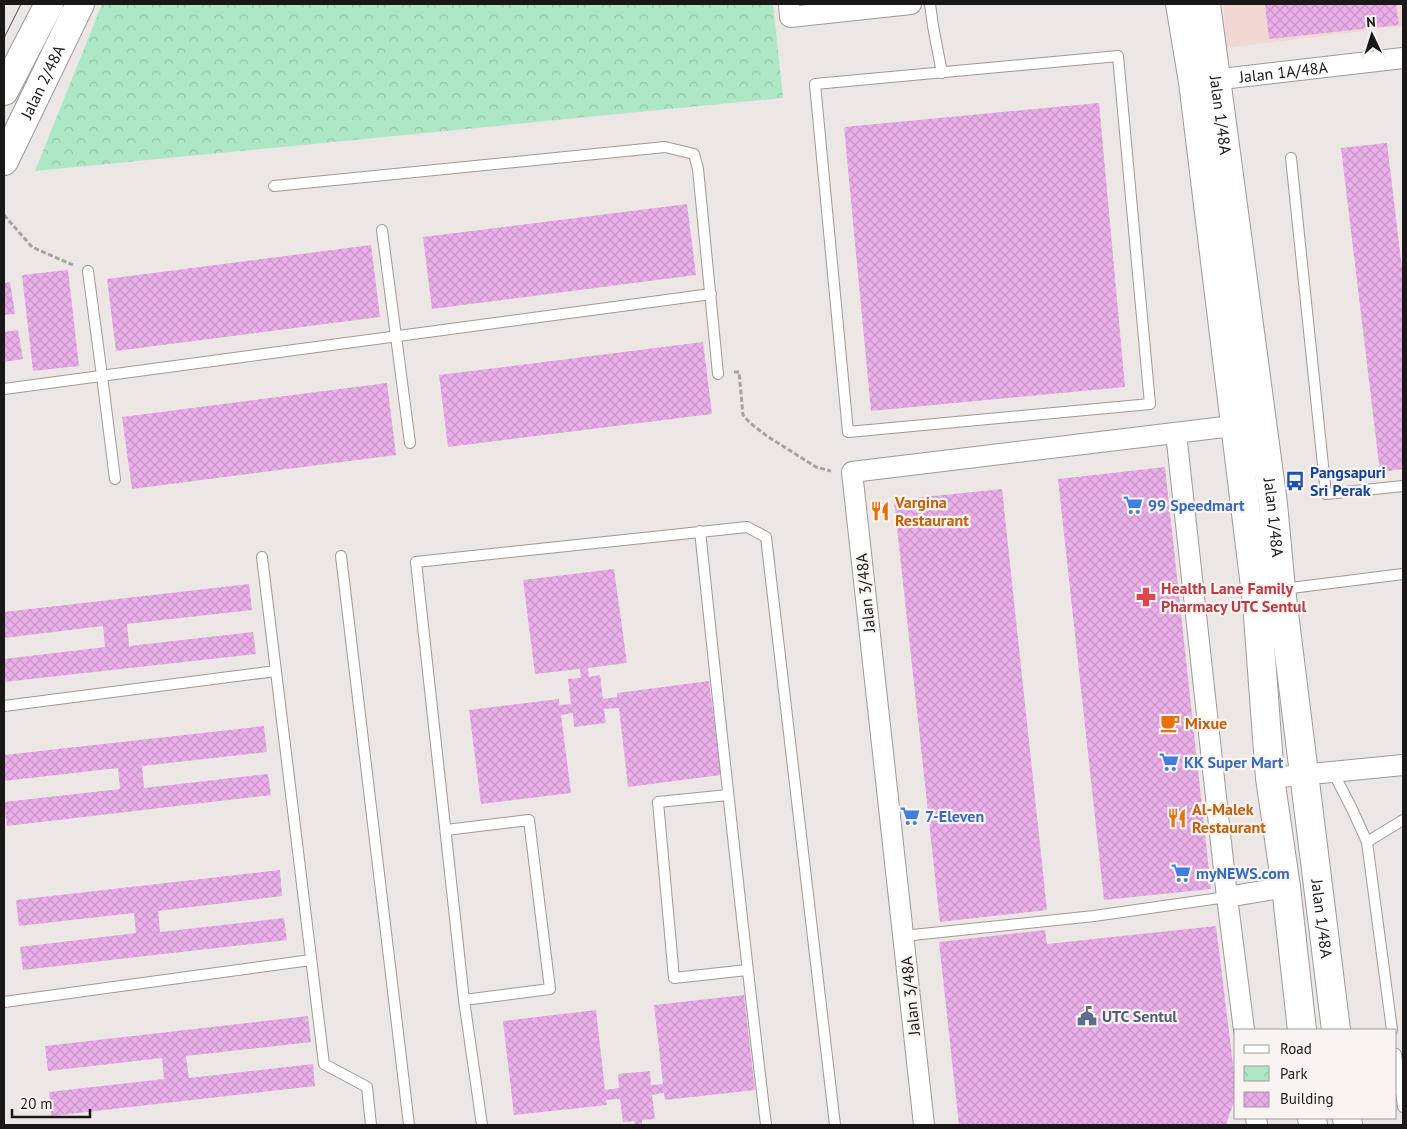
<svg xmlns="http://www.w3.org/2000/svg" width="1407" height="1129" font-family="'PT Sans',sans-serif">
  <defs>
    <pattern id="park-crowns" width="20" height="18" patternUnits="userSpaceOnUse" patternTransform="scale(1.25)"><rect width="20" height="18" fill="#ade7c6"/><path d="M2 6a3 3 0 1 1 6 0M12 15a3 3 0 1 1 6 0" fill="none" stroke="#94c5a9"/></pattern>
    <pattern id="building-cross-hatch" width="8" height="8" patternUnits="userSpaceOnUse" patternTransform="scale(1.25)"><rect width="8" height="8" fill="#eaafe9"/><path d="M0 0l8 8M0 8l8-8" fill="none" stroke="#c896c7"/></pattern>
  </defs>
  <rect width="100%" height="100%" fill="#ece7e5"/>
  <path fill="#f2d8d2" d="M 1224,4 L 1403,4 L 1403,26 L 1225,48 Z"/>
  <path fill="url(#park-crowns)" d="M 102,4 L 773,4 L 783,98 L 35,171 Z"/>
  <path fill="url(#building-cross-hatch)" d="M 1265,4 L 1396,4 L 1399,25 L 1269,39 Z
    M 1099,103 L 1125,387 L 871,411 L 844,127 Z
    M 1387,143 L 1403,277 L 1403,469 L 1380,472 L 1341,148 Z
    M 687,204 L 696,275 L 432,309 L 423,237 Z
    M 371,245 L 380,317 L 116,351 L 107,279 Z
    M 68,270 L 79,366 L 33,371 L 22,275 Z
    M 10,282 L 15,314 L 4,315 L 4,283 Z
    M 18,330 L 23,359 L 4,362 L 4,332 Z
    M 703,342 L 712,414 L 448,447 L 439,375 Z
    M 387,383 L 396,455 L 132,489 L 122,417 Z
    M 1165,467 L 1211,889 L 1104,900 L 1058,479 Z
    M 1002,489 L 1047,910 L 940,922 L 894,500 Z
    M 614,569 L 627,663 L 588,668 L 589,677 L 600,675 L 603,699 L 617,697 L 617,693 L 709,681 L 721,775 L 628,787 L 619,708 L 604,709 L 606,723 L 574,727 L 573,713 L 561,715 L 571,793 L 481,804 L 469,710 L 559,699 L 559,705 L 571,704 L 568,679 L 581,678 L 580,669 L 535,674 L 523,580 Z
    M 249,584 L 252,610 L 127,624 L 129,646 L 253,632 L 256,654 L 4,682 L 4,659 L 105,647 L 103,626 L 4,638 L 4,612 Z
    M 264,726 L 267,752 L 142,766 L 144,788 L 268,774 L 271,795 L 7,826 L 4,802 L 120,789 L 118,768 L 4,781 L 4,755 Z
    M 280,870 L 282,896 L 158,911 L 160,932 L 284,918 L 287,940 L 23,970 L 20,947 L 136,933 L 134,913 L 19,926 L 16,900 Z
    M 1216,926 L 1236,1089 L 1236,1095 L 1226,1125 L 959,1125 L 939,942 L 1045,930 L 1047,944 Z
    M 744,995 L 755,1090 L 665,1100 L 664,1093 L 652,1095 L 655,1119 L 642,1120 L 642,1125 L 635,1125 L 634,1121 L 623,1122 L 620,1099 L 606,1100 L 607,1105 L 514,1115 L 503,1021 L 596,1010 L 605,1090 L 619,1088 L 618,1074 L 650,1071 L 651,1085 L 663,1084 L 654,1005 Z
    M 308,1016 L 311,1042 L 186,1056 L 189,1078 L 313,1064 L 315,1086 L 51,1116 L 49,1092 L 164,1079 L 162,1058 L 48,1071 L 45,1046 Z"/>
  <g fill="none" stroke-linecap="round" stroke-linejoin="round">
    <defs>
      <path id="service" d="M 930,4 L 933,26 L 942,73
        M 1118,56 L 1150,404 L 848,432 L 815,84 Z
        M 1291,158 L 1326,494 L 1403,486
        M 274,186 L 665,147 L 694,154 L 698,169 L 718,374
        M 382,230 L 410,443
        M 88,271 L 102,376 L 115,479
        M 4,389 L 711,294
        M 700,531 C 721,729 742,927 766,1125
        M 341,556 L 409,1125
        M 262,557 L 324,1064 L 367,1087 L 371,1125
        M 1283,589 L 1403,574
        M 4,706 L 276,671
        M 1333,772 L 1352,809 L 1367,842 L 1392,1030
        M 728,795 L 658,802 L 674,978 L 747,970
        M 446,830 L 529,820 L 550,989 L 464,1000
        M 1367,842 L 1403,820
        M 903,936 L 1094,916 L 1227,897
        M 4,1002 L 311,960
        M 1396,1054 L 1403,1107
        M 482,1125 L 464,1000 L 416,562 L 747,527 L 766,537 L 835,1125"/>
      <g id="minor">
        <path d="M 789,4 L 790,17 L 911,4"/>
        <path id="s1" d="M 1204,81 L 1403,58"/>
        <path d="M 1176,433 L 1227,897 L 1244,1030"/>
        <path d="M 1270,778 L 1403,765"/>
        <path d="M 1227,897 L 1286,887"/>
        <path d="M 1256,1118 L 1257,1125"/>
        <path d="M 924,1125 L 852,472 L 1249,424"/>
      </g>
      <g id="secondary">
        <path d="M 1180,4 L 1193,82 L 1257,603 L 1270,778 L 1286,887 L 1302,1030"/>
        <path id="s2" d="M 1206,4 L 1273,504 L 1281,589 L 1336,1030"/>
        <path d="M 4,91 L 49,4"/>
        <path id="s3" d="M 4,161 L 80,4"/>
        <path d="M 1312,1118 L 1313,1125"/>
        <path d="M 1347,1118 L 1348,1125"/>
      </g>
    </defs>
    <use href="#service" stroke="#9f9a98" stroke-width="12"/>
    <use href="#minor" stroke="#9f9a98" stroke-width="22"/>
    <use href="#secondary" stroke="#9f9a98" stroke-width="30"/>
    <path stroke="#a7a3a2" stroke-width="3" stroke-dasharray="5 2.5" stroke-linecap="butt" d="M 4,215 L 32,247 L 73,265
      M 734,372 L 739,372 L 743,415 L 750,423 L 767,436 L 816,467 L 831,471"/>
    <use href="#service" stroke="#fff" stroke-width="10"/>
    <use href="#minor" stroke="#fff" stroke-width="20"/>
    <use href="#secondary" stroke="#fff" stroke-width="28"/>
    <path stroke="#52504f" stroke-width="1" d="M 4,38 L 21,4"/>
  </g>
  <defs>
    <symbol id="bus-bare" viewBox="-9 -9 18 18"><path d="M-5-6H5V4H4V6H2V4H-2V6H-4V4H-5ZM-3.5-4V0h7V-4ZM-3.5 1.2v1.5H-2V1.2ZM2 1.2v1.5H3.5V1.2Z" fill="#1a4fb4" stroke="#f9f4f2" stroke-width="2.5" paint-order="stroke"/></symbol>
    <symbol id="supermarket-bare" viewBox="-9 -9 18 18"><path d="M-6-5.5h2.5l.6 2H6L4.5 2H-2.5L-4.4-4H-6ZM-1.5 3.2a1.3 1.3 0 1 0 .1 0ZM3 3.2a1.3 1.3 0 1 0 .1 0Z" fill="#3f7fe0" stroke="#f9f4f2" stroke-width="2.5" paint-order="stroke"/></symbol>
    <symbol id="restaurant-bare" viewBox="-9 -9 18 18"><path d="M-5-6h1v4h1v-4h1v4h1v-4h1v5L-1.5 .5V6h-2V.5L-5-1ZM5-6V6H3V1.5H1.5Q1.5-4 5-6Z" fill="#e8710a" stroke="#f9f4f2" stroke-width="2.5" paint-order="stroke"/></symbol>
    <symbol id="pharmacy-bare" viewBox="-9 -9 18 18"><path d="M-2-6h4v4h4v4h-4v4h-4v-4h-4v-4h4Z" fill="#e0444e" stroke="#f9f4f2" stroke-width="2.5" paint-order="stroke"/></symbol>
    <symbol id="cafe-bare" viewBox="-9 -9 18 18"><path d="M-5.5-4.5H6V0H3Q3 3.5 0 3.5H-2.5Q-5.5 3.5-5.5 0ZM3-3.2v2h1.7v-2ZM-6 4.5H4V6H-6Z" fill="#e8710a" stroke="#f9f4f2" stroke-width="2.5" paint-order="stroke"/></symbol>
    <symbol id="civic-bare" viewBox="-9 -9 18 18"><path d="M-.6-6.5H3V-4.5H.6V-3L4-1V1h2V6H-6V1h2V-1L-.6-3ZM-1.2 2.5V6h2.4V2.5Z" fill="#5c6f8a" stroke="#f9f4f2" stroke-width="2.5" paint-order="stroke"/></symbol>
  </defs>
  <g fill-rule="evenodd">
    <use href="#bus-bare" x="1281" y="467" width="28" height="28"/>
    <use href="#supermarket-bare" x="1119" y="491" width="28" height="28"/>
    <use href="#restaurant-bare" x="866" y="497" width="28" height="28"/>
    <use href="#pharmacy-bare" x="1132" y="583" width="28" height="28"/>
    <use href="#cafe-bare" x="1156" y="709" width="28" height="28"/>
    <use href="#supermarket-bare" x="1155" y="748" width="28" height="28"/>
    <use href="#supermarket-bare" x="896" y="802" width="28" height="28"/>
    <use href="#restaurant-bare" x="1163" y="804" width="28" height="28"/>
    <use href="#supermarket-bare" x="1167" y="859" width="28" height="28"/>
    <use href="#civic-bare" x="1073" y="1002" width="28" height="28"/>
  </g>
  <g text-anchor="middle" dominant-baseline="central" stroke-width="4.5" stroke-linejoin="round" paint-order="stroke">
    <g font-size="16" fill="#191717" stroke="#f9f4f2">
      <text stroke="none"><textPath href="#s1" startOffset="80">Jalan 1A/48A</textPath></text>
      <text stroke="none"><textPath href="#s3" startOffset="88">Jalan 2/48A</textPath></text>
      <text stroke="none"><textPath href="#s2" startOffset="112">Jalan 1/48A</textPath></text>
      <text stroke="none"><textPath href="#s2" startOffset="518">Jalan 1/48A</textPath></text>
      <text transform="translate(865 593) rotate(-96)">Jalan 3/48A</text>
      <text stroke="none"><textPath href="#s2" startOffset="922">Jalan 1/48A</textPath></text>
      <text transform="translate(910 996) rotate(-96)">Jalan 3/48A</text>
    </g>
    <g font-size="16" font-weight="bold" fill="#164399" stroke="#f9f4f2" text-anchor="start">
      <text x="1310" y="472">Pangsapuri<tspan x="1310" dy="18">Sri Perak</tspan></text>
    </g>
    <g font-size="16" font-weight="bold" fill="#c56008" stroke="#f9f4f2" text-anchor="start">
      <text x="895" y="502">Vargina<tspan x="895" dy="18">Restaurant</tspan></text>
      <text x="1185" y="723">Mixue</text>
      <text x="1192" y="809">Al-Malek<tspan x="1192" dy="18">Restaurant</tspan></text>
    </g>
    <g font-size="16" font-weight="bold" fill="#366cbe" stroke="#f9f4f2" text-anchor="start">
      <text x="1148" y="505">99 Speedmart</text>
      <text x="1184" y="762">KK Super Mart</text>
      <text x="925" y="816">7-Eleven</text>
      <text x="1196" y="873">myNEWS.com</text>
    </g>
    <g font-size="16" font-weight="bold" fill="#be3a42" stroke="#f9f4f2" text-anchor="start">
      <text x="1161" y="588">Health Lane Family<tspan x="1161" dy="18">Pharmacy UTC Sentul</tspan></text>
    </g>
    <g font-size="16" font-weight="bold" fill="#4e5e75" stroke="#f9f4f2" text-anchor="start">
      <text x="1102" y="1016">UTC Sentul</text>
    </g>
  </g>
  <rect width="1407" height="1129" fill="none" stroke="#191717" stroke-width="10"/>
  <rect x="1234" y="1029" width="162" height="90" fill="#f9f4f2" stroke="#9f9c9a"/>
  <rect x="1244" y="1045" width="25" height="8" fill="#ffffff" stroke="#9f9c9a"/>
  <text x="1280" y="1054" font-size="15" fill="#191717">Road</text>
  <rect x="1244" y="1066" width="25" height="15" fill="url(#park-crowns)" stroke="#9f9c9a"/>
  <text x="1280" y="1079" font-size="15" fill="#191717">Park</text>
  <rect x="1244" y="1092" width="25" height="15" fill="url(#building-cross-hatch)" stroke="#9f9c9a"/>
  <text x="1280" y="1104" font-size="15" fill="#191717">Building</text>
  <g transform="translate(1372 35) rotate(356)" stroke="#f9f4f2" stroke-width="4" paint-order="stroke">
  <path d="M0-4L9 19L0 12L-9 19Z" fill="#191717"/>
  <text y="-8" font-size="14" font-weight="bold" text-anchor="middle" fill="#191717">N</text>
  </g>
  <path d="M12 1109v8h78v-8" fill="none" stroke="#191717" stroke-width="2.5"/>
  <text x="20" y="1109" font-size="15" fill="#191717" stroke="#f9f4f2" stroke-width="4" paint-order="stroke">20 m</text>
</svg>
